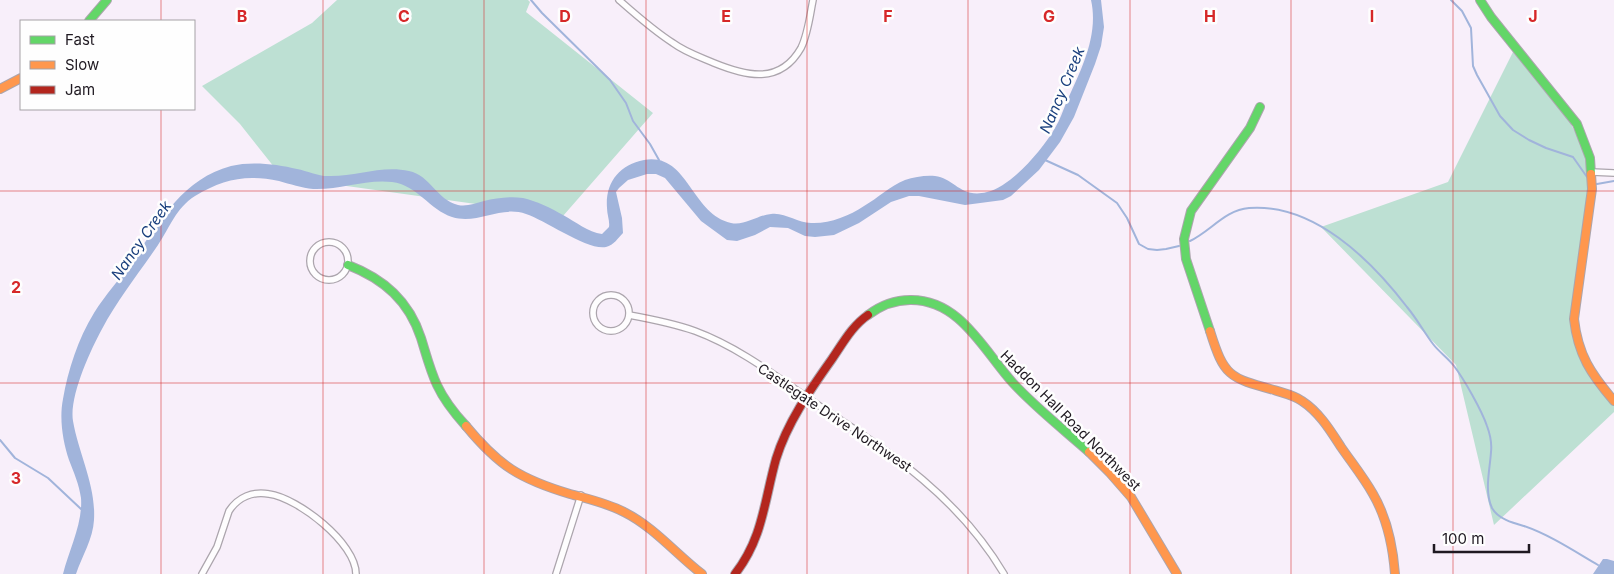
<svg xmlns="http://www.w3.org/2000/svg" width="1614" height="574" font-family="Inter,sans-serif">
  <rect width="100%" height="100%" fill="#f8effa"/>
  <path fill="#bde0d3" d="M 337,0 L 528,0 L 530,2 L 526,12 L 653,113 L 563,216 L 282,177 L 240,124 L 202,86 L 312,23 Z
    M 1515,48 L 1555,94 L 1591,162 L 1587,222 L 1572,302 L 1587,364 L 1614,398 L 1614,412 L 1494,525 L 1456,365 L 1321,227 L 1448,182 Z"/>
  <path fill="#a1b4db" d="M 1091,0 L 1101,0 L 1104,27 L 1101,46 L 1095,64 L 1074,117 L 1060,142 L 1039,170 L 1011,196 L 1003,200 L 965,205 L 919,196 L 909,196 L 891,202 L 859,223 L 834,235 L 815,237 L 805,236 L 788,228 L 770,227 L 755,235 L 737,241 L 727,240 L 701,221 L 665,178 L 656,174 L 647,174 L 628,180 L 619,188 L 616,192 L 622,218 L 623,233 C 618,238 614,245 606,247 C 588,251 545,220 526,214 C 500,205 478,225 452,217 C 430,210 417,185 392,182 C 365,179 340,190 313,189 C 302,188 290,184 279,181 C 246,174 223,179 195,196 C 176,208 170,227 158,245 C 139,273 118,299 102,329 C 90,351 69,397 73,421 C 79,455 96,485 94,520 C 93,539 82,556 76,574 L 63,574 C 69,550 83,523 81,498 C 79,484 74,473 69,460 C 63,442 59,419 63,399 C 68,370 78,339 94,313 C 105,295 121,278 133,260 C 160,222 182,179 231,166 C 251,161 277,164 297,169 C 308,171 319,177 331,176 C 357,176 383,165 409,171 C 430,175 437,200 458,205 C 467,207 475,203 484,201 C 496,198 510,196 523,198 C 536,201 551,208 563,215 C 576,222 588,232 602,234 L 609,227 C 610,221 607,215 607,208 C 605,183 619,165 644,160 C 688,152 691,214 731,223 C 745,226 758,215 771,214 C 785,212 797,223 811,223 C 829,224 849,216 864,206 C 878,198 890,186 905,180 C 914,177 926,175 935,176 C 954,178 961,199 987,192 C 1012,186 1042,150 1055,128 C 1060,120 1063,110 1067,101 C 1081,70 1099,35 1091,0 Z
    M 1603,559 L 1607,559 L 1614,561 L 1614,574 L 1593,574 Z"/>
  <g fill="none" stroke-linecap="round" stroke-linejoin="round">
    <path stroke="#a1b4db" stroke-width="2" d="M 531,0 L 542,13 L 610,80 L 626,103 L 633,121 L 650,144 L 659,160
      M 1451,0 L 1462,11 L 1471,28 L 1473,66 L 1477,75 L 1500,116 L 1513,130 L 1529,140 L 1546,148 L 1573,157 L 1587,177
      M 1045,160 L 1078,175 L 1117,203 L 1127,218 L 1139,244 L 1148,249 L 1157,250 L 1166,249 L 1179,246
      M 1597,184 L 1614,181
      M 1190,241 C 1211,231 1225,210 1249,208 C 1314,203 1371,260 1407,307 C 1417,319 1424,332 1433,344 C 1439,352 1448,358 1454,366 C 1464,379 1482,411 1487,426 C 1490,434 1492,443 1491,452 C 1490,469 1484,491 1492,508 C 1498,519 1513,523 1524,526 C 1550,535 1574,551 1598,565
      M 0,440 L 15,458 L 48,478 L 81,509"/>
    <defs>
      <path id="street" d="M 619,0 C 636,15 654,31 673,43 C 685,52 700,57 714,63 C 746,76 780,85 801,48 C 808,34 810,15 813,0
        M 1592,172 L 1614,173
        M310 261a19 19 0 1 1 38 0a19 19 0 1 1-38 0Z
        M593 313a18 18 0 1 1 36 0a18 18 0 1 1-36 0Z
        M 629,315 C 651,319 673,323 695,331 C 741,348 781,380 821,407 C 893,454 959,498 1004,574
        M 202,574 L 217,547 L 229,511 C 238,497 253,491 269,494 C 298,498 356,543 356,574
        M 556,574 L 581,495"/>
      <path id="fast" d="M 1480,0 L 1491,17 L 1577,124 L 1590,158 L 1591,174
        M 89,21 L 107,0
        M 348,265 C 384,279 409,301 421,338 C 426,354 430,370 437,385 C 444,400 455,414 466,426
        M 868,315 C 880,306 895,300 910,300 C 960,299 984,351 1013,383 C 1036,408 1063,429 1089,452
        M 1210,331 L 1186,259 L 1184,239 L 1191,211 L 1250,128 L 1260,107"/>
      <path id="slow" d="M 0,89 L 21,78
        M 1591,174 L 1592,189 L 1574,319 C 1578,355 1591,374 1614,401
        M 1210,331 C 1224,376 1229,378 1274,390 C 1283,393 1294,395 1302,401 C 1319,412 1330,430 1341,447 C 1352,463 1364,478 1373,494 C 1387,518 1393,547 1395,574
        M 466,426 C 499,466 520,479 570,494 C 588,499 607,503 624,512 C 654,527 676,554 702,574
        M 1089,452 L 1110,473 L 1131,497 L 1177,574"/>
      <path id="jam" d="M 735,574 C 763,538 764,502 776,459 C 787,423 810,390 832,359 C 843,343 852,326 868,315"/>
    </defs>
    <use href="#street" stroke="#aca5ad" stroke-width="8"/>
    <use href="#fast" stroke="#aca5ad" stroke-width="10"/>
    <use href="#slow" stroke="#aca5ad" stroke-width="10"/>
    <use href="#jam" stroke="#aca5ad" stroke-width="10"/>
    <use href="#street" stroke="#fefdfe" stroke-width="5.5"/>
    <use href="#fast" stroke="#63d668" stroke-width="8"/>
    <use href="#slow" stroke="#ff974d" stroke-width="8"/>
    <use href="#jam" stroke="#b3261e" stroke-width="8"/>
  </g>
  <path fill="none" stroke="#d62828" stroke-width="1" stroke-opacity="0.55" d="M 161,0 L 161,21M 323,0 L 323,574M 484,0 L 484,574M 646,0 L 646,574M 807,0 L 807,574M 968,0 L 968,574M 1130,0 L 1130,574M 1291,0 L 1291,574M 1453,0 L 1453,574M 161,109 L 161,574M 0,191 L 1614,191M 0,383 L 1614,383"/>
  <g text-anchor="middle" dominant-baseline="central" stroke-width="5" stroke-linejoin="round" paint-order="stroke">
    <g font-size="14" fill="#1f1921" stroke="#fefefe">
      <text transform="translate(835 417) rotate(34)">Castlegate Drive Northwest</text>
      <text transform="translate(1071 420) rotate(45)">Haddon Hall Road Northwest</text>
    </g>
    <g font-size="15" font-style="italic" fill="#193f7d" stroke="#fefefe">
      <text transform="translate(1062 90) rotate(-67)">Nancy Creek</text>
      <text transform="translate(141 240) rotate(-55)">Nancy Creek</text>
    </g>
  </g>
  <g font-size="16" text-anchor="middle" font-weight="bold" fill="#d62828" stroke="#fefefe" stroke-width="5" stroke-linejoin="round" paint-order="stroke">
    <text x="242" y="22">B</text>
    <text x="404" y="22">C</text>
    <text x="565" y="22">D</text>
    <text x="726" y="22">E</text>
    <text x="888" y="22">F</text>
    <text x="1049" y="22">G</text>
    <text x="1210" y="22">H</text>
    <text x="1372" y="22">I</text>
    <text x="1533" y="22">J</text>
    <text x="16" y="293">2</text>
    <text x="16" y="484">3</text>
  </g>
  <rect x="20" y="20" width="175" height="90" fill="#fefefe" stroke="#a5a2a6"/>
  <rect x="30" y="36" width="25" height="8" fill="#63d668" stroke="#a5a2a6"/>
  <text x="65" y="45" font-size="15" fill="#1f1921">Fast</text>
  <rect x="30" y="61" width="25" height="8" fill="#ff974d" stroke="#a5a2a6"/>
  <text x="65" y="70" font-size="15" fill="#1f1921">Slow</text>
  <rect x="30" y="86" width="25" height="8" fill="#b3261e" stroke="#a5a2a6"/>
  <text x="65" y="95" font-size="15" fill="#1f1921">Jam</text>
  <path d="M1434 544v8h95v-8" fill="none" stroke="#1f1921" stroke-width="2.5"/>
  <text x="1442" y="544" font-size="15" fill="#1f1921" stroke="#fefefe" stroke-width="4" paint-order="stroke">100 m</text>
</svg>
